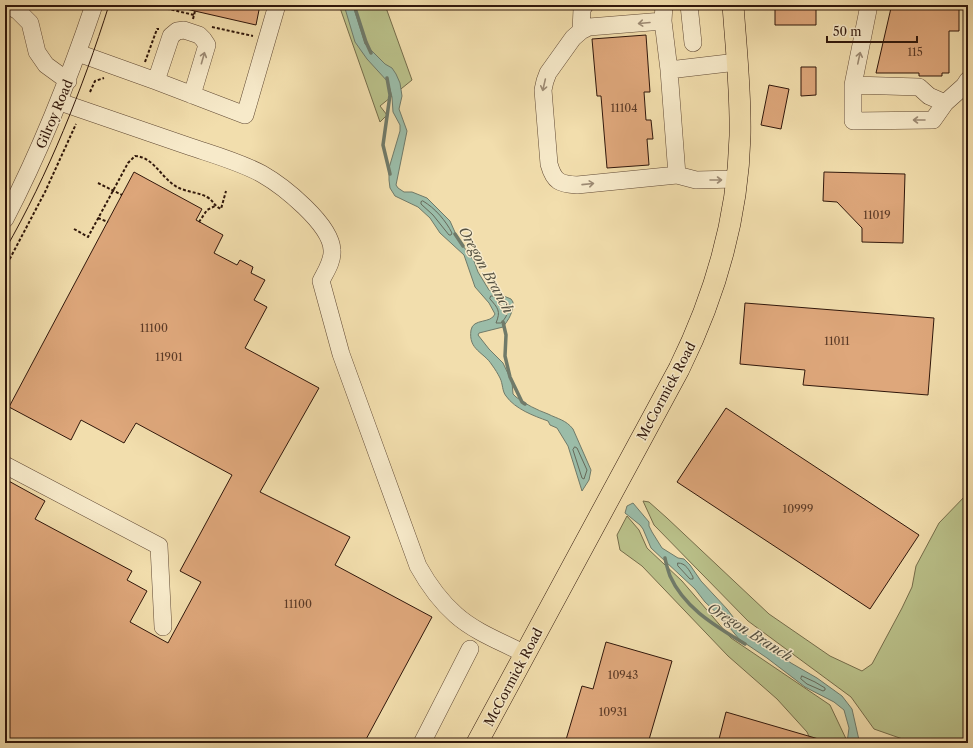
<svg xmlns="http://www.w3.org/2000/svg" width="973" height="748" font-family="'Libre Caslon Text',serif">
  <rect width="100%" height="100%" fill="#f2dead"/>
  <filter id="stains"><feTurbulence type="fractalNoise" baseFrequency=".005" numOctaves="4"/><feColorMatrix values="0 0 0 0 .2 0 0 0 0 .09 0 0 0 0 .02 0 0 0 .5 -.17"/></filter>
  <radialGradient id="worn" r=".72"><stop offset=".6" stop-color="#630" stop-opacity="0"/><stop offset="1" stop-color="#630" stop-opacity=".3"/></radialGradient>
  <path fill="#bac18a" stroke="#756c4a" d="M 339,5 L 385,5 L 412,80 L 380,106 L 387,115 L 380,122 Z
    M 968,493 L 968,743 L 914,743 L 874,729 L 851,697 L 748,621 L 654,525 L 643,501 L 649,502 L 667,518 L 769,614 L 830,656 L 862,671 L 872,664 L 902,608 L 912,587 L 916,566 L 939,523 Z
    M 627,516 L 639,530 L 647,548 L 682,581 L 731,638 L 830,705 L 848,743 L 812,743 L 807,732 L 777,699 L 728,656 L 642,566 L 620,550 L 617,535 Z"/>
  <path fill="#9bbca8" stroke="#707a69" d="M 344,5 L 353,5 L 365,44 L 385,64 L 392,68 L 396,74 L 400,83 L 402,96 L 399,109 L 407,131 L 396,185 L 398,188 L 404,192 L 412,192 L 427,198 L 450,221 L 458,239 L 474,261 L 478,272 L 489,290 L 511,299 L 513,302 C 513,313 509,319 503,327 L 479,333 L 478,335 L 489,349 L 503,363 L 512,382 L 513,394 L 516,397 C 525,404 537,410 548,414 C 558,419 566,420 573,429 L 591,470 L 589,480 L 582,491 L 568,446 L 557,428 L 550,425 L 548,421 C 534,416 515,409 506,396 C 502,391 503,384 500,378 C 498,374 495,369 492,365 C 484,352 468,350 471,330 C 473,318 491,324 495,314 L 489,303 L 475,287 L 464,255 L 440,233 L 430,218 L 418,207 L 395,196 L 390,188 L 389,180 L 389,168 L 400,131 L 400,125 L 393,112 L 392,97 L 388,82 L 367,59 L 355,42 Z
    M 633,503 L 649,522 L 649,526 L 652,532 L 662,548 L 678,558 L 684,559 L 690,565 L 701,581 L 727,609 L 749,638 L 771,648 L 791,663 L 817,678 L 842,696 L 852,709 L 859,740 L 861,742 L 875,741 L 884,743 L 847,743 L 849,728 L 844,710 L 834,702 L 805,687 L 767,658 L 739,639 L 721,617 L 705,602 L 695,589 L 651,548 L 643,529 L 640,525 L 625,513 L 627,506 Z"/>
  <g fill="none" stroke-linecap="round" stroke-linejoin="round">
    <path stroke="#666a5a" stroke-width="1" d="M 423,201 C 435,208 446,221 452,233 L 451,235 L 449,235 L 433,215 L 421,204 L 421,202 Z
      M 491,296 L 493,296 L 509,304 C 509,312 506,318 501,323 L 496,323 C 501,311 498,308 490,299 Z
      M 575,447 L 577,448 L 587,470 L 584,479 L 582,478 L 573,450 Z
      M 678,563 C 686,563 689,570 693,577 L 693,579 L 690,579 L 678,566 Z
      M 802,676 L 815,682 L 825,688 L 825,690 L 823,691 L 807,684 L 801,679 Z"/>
    <path stroke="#707a69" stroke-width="3.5" d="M 354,5 L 366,42 L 371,53
      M 387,78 L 390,95 L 383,145 L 390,174
      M 455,234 L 463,246
      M 503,322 L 506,335 L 505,356 L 510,377 L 522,402 L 525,404
      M 665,558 C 666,564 668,570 670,576 C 685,609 716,626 745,644"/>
  </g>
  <path fill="#dea77b" stroke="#30170b" d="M 186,5 L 260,5 L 256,25 L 186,9 Z
    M 775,5 L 816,5 L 816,25 L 775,25 Z
    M 920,5 L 959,5 L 959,31 L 949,31 L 949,73 L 942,73 L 942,76 L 919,76 L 919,73 L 876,73 L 891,8 L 920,8 Z
    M 646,35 L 650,92 L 644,92 L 646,120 L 651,120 L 653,139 L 647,139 L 649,165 L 607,168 L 601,96 L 597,96 L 592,39 Z
    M 801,67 L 816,67 L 816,95 L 801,96 Z
    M 769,85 L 789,89 L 781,129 L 761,125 Z
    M 134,172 L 202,209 L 196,220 L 223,235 L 214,253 L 237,265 L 240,260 L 253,267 L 251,273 L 265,280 L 254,300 L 267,307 L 245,348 L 319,388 L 260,492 L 350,537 L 335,565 L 432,617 L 364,743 L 5,743 L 5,479 L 45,501 L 35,519 L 132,571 L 127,580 L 147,591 L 130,622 L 168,643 L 201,582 L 180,571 L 232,475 L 136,423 L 124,443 L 81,420 L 71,440 L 9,407 Z
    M 824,172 L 905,174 L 903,243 L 862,242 L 862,228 L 837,202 L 823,201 Z
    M 745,303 L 934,318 L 928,395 L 803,385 L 805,370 L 740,364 Z
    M 726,408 L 919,535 L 870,609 L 677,482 Z
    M 606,642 L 672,661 L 648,743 L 565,743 L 582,686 L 593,689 Z
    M 726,712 L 822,740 L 822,743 L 718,743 Z"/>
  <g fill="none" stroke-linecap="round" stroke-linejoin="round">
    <defs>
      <path id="minor" d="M 8,5 L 18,11 L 30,23 L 37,52 L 46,65 L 68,81
        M 689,5 L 693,43
        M 869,5 L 853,85 L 853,121 L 933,120 L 945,103 L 964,86 L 968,80
        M 663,21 L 664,5
        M 581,31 L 582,9 L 585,5
        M 78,53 L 156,81 L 245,115 L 277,5
        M 669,70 L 677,175
        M 156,81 L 171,36 L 177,31 L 184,30 L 199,35 L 203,39 L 207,45 L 192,95
        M 853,85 L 919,87 L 929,96 L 945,103
        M 60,102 C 103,117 147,132 191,147 C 215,155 240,162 262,174 C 283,186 331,224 332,250 C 333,261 326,271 321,281 L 341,354 L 418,566 C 428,584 440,601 456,615 C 475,632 502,642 525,654
        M 736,179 L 696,180 L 677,175 L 577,185 C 560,184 554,182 549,164 L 543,90 L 545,81 L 548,73 L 573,38 L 581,31 L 589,27 L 663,21 L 669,70 L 737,62
        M 5,219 C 41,150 69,79 94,5
        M 5,465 L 159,546 L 163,627
        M 422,743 L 470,649"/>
      <path id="major" d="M 477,743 L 679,369 C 715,296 738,217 740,136 C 741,92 736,48 733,5"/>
    </defs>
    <use href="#minor" stroke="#604934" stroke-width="18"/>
    <use href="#major" stroke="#30170b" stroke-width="22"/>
    <path stroke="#30170b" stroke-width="2" stroke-dasharray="3 2" stroke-linecap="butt" d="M 152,5 L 194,15
      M 193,19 L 195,11
      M 212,27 L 253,36
      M 145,62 L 157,29 L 159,29
      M 90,92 L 95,81 L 104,78
      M 98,183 L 122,195
      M 98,218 L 108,222
      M 199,222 L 207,210 L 215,206
      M 74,229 L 88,237 L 128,163 L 135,156 C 154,157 161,178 177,187 C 186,192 198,192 207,197 C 214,201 213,205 221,209 L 226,191
      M 5,268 L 45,192 L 76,124"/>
    <use href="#minor" stroke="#f7eaca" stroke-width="17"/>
    <use href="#major" stroke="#f2dead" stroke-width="21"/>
    <path stroke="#30170b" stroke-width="1" d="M 5,250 C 49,173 82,90 109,5"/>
  </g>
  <defs><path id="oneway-shaft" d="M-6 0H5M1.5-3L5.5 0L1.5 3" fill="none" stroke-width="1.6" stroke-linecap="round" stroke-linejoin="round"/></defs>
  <g stroke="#9d8b74">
    <use href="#oneway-shaft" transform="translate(644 23) rotate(175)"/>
    <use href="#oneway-shaft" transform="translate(203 58) rotate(-74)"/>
    <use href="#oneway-shaft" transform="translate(859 58) rotate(-78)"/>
    <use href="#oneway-shaft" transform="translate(544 85) rotate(103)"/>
    <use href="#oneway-shaft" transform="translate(919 120) rotate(180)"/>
    <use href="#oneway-shaft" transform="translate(716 180)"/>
    <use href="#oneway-shaft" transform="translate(588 184) rotate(-6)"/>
  </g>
  <g text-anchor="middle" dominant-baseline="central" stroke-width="3" stroke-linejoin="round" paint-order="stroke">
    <g font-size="11" fill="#5c3b27">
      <text x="915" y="52">115</text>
      <text x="624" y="108">11104</text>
      <text x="877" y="215">11019</text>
      <text x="154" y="328">11100</text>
      <text x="837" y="341">11011</text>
      <text x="169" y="357">11901</text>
      <text x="798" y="509">10999</text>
      <text x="298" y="604">11100</text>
      <text x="623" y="675">10943</text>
      <text x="613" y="712">10931</text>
    </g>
    <g font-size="13" fill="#30170b" stroke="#f7eaca">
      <text transform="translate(54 114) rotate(-67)">Gilroy Road</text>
      <text transform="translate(666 391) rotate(-62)">McCormick Road</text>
      <text transform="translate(513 677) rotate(-62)">McCormick Road</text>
    </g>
    <g font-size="14" font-style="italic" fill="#555142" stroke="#f7eaca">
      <text transform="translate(486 270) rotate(61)">Oregon Branch</text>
      <text transform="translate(750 632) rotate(32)">Oregon Branch</text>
    </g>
  </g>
  <rect width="973" height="748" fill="none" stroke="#f2dead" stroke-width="20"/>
  <rect x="6" y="6" width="961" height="736" fill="none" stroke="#30170b" stroke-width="2"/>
  <rect x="10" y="10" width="953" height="728" fill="none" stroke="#30170b"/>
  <path d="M827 36v6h90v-6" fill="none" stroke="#30170b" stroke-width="2"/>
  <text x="833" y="36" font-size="12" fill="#30170b" stroke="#f7eaca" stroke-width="3" paint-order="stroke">50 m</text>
  <rect width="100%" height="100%" filter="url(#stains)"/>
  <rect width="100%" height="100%" fill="url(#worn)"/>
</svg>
